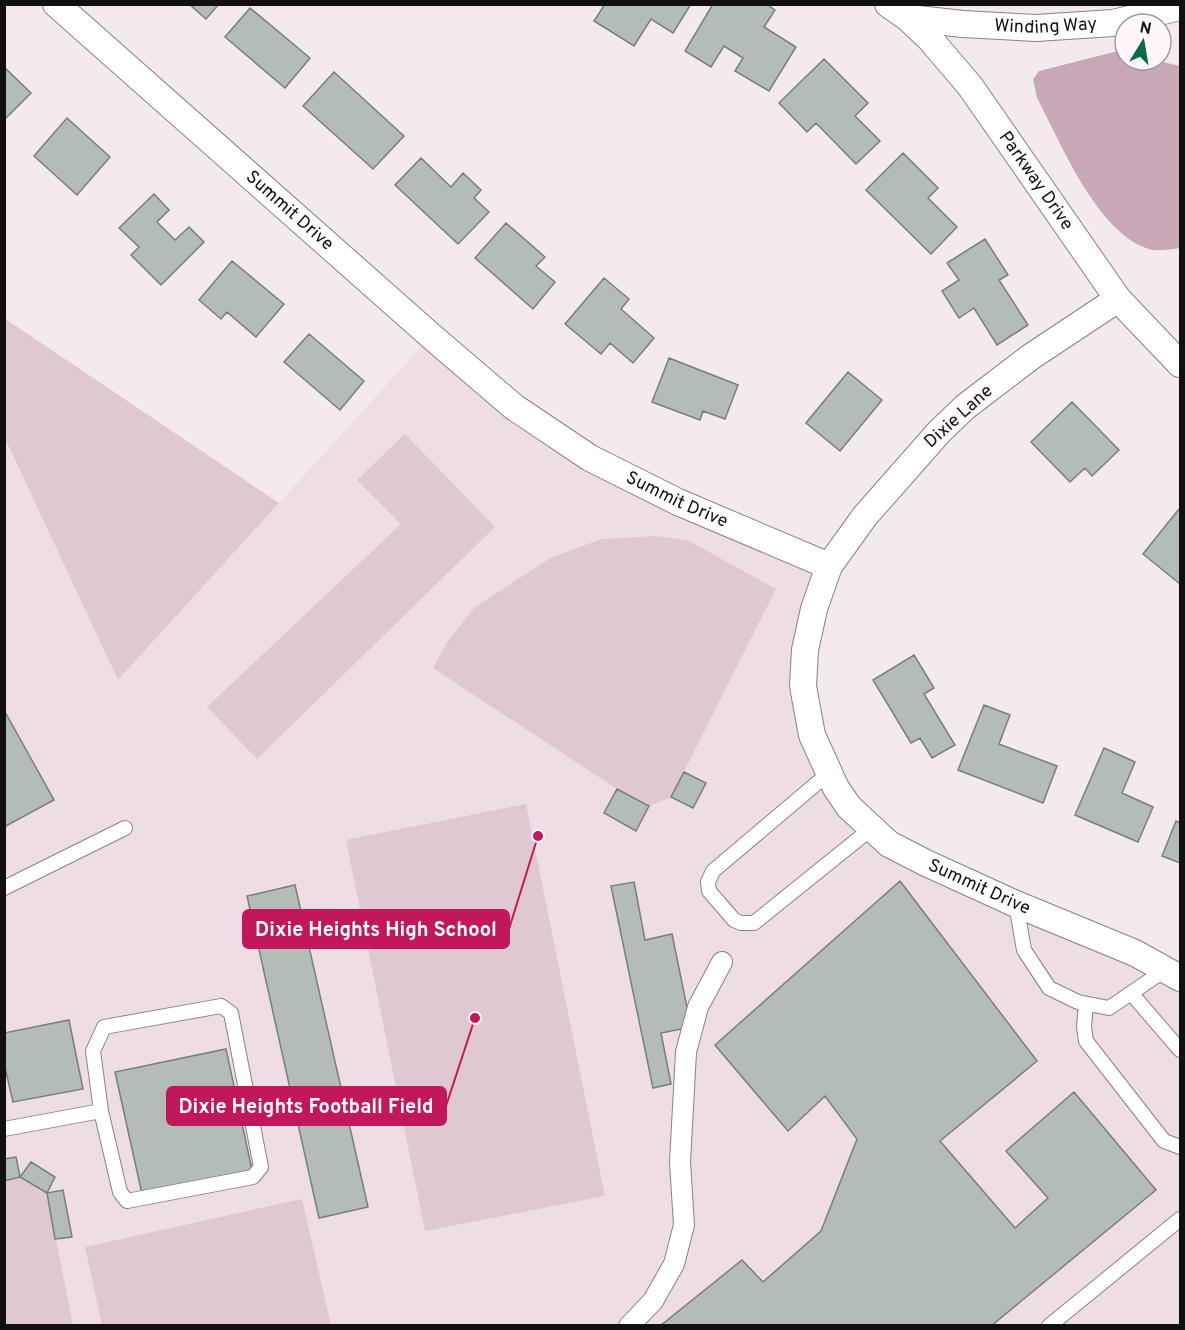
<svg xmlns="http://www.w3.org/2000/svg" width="1185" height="1330" font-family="Overpass,sans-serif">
  <rect width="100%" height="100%" fill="#f3eaed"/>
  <path fill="#eedde5" d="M 431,336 L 514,406 L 829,566 L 814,609 L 812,735 L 889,844 L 1180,978 L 1180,1325 L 5,1325 L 4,439 L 118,680 Z"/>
  <path fill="#e0c8d2" d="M 4,318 L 279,503 L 118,680 L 5,439 Z
    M 405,434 L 495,527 L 257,759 L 207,707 L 401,524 L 357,480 Z
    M 657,536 L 689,541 L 776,589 L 671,797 L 649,806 L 617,789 L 433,668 L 446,644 L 475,607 L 552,557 L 602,539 Z
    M 526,804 L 605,1196 L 425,1231 L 346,840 Z
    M 20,1177 L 47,1193 L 73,1325 L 5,1325 L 4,1181 Z
    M 302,1199 L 331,1325 L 102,1325 L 85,1247 Z"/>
  <path fill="#c8a8b6" d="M 1118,51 L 1125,53 L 1125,60 L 1154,60 L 1180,66 L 1180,248 C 1171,249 1157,252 1149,249 C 1097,233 1061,143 1037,98 L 1033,79 L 1039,71 Z"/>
  <path fill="#b4bcb7" stroke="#787f7a" stroke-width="1.5" d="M 189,4 L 219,4 L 206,19 Z
    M 605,4 L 691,4 L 673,33 L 651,19 L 634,46 L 594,21 Z
    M 713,4 L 766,4 L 775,10 L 764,27 L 796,47 L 769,91 L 735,71 L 743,58 L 724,46 L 711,67 L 685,51 Z
    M 250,8 L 310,58 L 285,88 L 225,37 Z
    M 824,59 L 868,103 L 855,116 L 880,141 L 856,164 L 816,123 L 807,132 L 779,103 Z
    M 4,67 L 31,93 L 4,120 Z
    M 334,72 L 404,136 L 373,169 L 303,106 Z
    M 67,118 L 110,157 L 77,195 L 34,156 Z
    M 903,153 L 938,188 L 928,198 L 957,227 L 931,254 L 866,190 Z
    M 421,158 L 451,187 L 463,173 L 481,190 L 474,198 L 489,212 L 458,244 L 395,185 Z
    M 154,194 L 169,210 L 157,222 L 175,240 L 189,227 L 204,242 L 161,285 L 131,255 L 139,247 L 119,228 Z
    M 506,223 L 545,257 L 536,266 L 555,282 L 533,309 L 475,258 Z
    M 985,239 L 1008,275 L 999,280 L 1028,325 L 997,345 L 974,308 L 959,318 L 942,291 L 959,280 L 947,263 Z
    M 232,261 L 284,304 L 256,337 L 227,312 L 221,319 L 199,300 Z
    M 604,278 L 629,299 L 621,309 L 654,338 L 633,363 L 610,343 L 601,354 L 565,324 Z
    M 309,334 L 364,381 L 340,410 L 284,362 Z
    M 669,358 L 738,385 L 725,419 L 703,411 L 700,420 L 652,402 Z
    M 848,372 L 882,400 L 840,451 L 806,423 Z
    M 1072,402 L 1119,450 L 1092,476 L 1085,468 L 1070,482 L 1031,442 Z
    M 1179,509 L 1180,510 L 1180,584 L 1143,554 Z
    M 914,655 L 934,688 L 924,694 L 955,745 L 932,758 L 920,738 L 911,743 L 873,680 Z
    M 984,705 L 1010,715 L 999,744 L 1057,766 L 1043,803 L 958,770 Z
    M 4,710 L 54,800 L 4,827 Z
    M 1104,748 L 1135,762 L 1122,793 L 1153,807 L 1138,842 L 1075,815 Z
    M 684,772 L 706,783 L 693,808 L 671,797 Z
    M 617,789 L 649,806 L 636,831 L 604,813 Z
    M 1176,821 L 1180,823 L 1180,863 L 1162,856 Z
    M 900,881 L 1037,1061 L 940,1141 L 1015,1228 L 1048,1198 L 1006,1151 L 1074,1092 L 1156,1190 L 991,1326 L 660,1326 L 742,1260 L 763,1282 L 821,1231 L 857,1139 L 825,1096 L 788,1131 L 715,1045 Z
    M 634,882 L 645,940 L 672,934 L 691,1027 L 661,1033 L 671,1084 L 653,1088 L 611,886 Z
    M 295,885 L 368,1207 L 319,1218 L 247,896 Z
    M 69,1020 L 83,1089 L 13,1102 L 4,1063 L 4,1033 Z
    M 226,1049 L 252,1170 L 142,1194 L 115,1072 Z
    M 16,1157 L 20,1177 L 4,1181 L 4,1159 Z
    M 31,1162 L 55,1177 L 47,1193 L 20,1177 Z
    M 63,1190 L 72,1237 L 55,1239 L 47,1193 Z"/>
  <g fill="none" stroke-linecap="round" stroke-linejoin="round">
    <defs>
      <path id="service" d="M 829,773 L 713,871 L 708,882 L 709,891 L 734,920 L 741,923 L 754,923 L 872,828
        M 4,888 L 125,828
        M 1016,904 L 1024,950 L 1049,988 L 1078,1002 L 1109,1008 L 1165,970
        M 1131,993 L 1180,1050
        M 1086,1004 L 1084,1027 L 1086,1041 L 1164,1141 L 1180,1147
        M 221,1006 L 231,1013 L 261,1167 L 253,1177 L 127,1201 L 120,1192 L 101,1111 L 93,1051 L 104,1027 Z
        M 4,1129 L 101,1111
        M 1049,1326 L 1180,1219"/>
      <path id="pedestrian" d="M 629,1326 L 653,1301 L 674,1264 L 684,1225 L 680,1162 L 686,1052 L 698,1007 L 722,962"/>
      <g id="minor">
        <path id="s1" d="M 56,4 L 431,336 L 514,407 L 590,458 L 678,502 L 829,566"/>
        <path id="s2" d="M 888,4 L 908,18 L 929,38 L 970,86 L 1118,299 L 1180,364"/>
        <path id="s3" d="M 908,18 L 963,24 L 1036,28 L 1113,23 L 1180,7"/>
        <path id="s4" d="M 1118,299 L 1032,356 L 965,407 L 939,432 L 865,516 L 829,566 L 814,609 L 805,650 L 803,686 L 812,735 L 836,788 L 849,807 L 889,844 L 926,863 L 1016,904 L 1135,953 L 1180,978"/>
      </g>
    </defs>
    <use href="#service" stroke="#898184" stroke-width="16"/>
    <use href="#pedestrian" stroke="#898184" stroke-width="22"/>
    <use href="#minor" stroke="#898184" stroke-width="28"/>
    <use href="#service" stroke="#fff" stroke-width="14"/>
    <use href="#pedestrian" stroke="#fff" stroke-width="20"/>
    <use href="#minor" stroke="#fff" stroke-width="26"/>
  </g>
  <g text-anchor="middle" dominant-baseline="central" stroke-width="5" stroke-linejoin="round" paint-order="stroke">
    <g font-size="18" fill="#120f10" stroke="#fff7fb">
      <text stroke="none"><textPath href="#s3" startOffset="138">Winding Way</textPath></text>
      <text stroke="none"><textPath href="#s2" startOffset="232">Parkway Drive</textPath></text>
      <text stroke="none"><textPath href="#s1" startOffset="312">Summit Drive</textPath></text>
      <text transform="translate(959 417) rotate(-42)">Dixie Lane</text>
      <text stroke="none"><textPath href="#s1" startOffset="798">Summit Drive</textPath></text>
      <text stroke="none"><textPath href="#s4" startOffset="806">Summit Drive</textPath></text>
    </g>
  </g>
  <path fill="none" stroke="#c2185b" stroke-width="2" d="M538 836L509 929M475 1018L446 1106"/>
  <g fill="#c2185b" stroke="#fff7fb" stroke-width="2">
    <circle cx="538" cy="836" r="6"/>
    <circle cx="475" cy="1018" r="6"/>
  </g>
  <g fill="#c2185b" stroke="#c2185b" stroke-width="2">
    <rect x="243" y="910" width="266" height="38" rx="6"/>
    <rect x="167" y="1087" width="279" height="38" rx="6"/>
  </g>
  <g font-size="20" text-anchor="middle" font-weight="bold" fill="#fff">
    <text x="376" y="936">Dixie Heights High School</text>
    <text x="306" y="1113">Dixie Heights Football Field</text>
  </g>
  <rect width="1185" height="1330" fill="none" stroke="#120f10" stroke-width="12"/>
  <g transform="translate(1143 42) rotate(11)"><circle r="28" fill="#fff7fb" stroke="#a09a9d" stroke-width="1.5"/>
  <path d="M0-4.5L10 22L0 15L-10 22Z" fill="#056e44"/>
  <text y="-9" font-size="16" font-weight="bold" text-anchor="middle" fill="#120f10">N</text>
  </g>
</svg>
